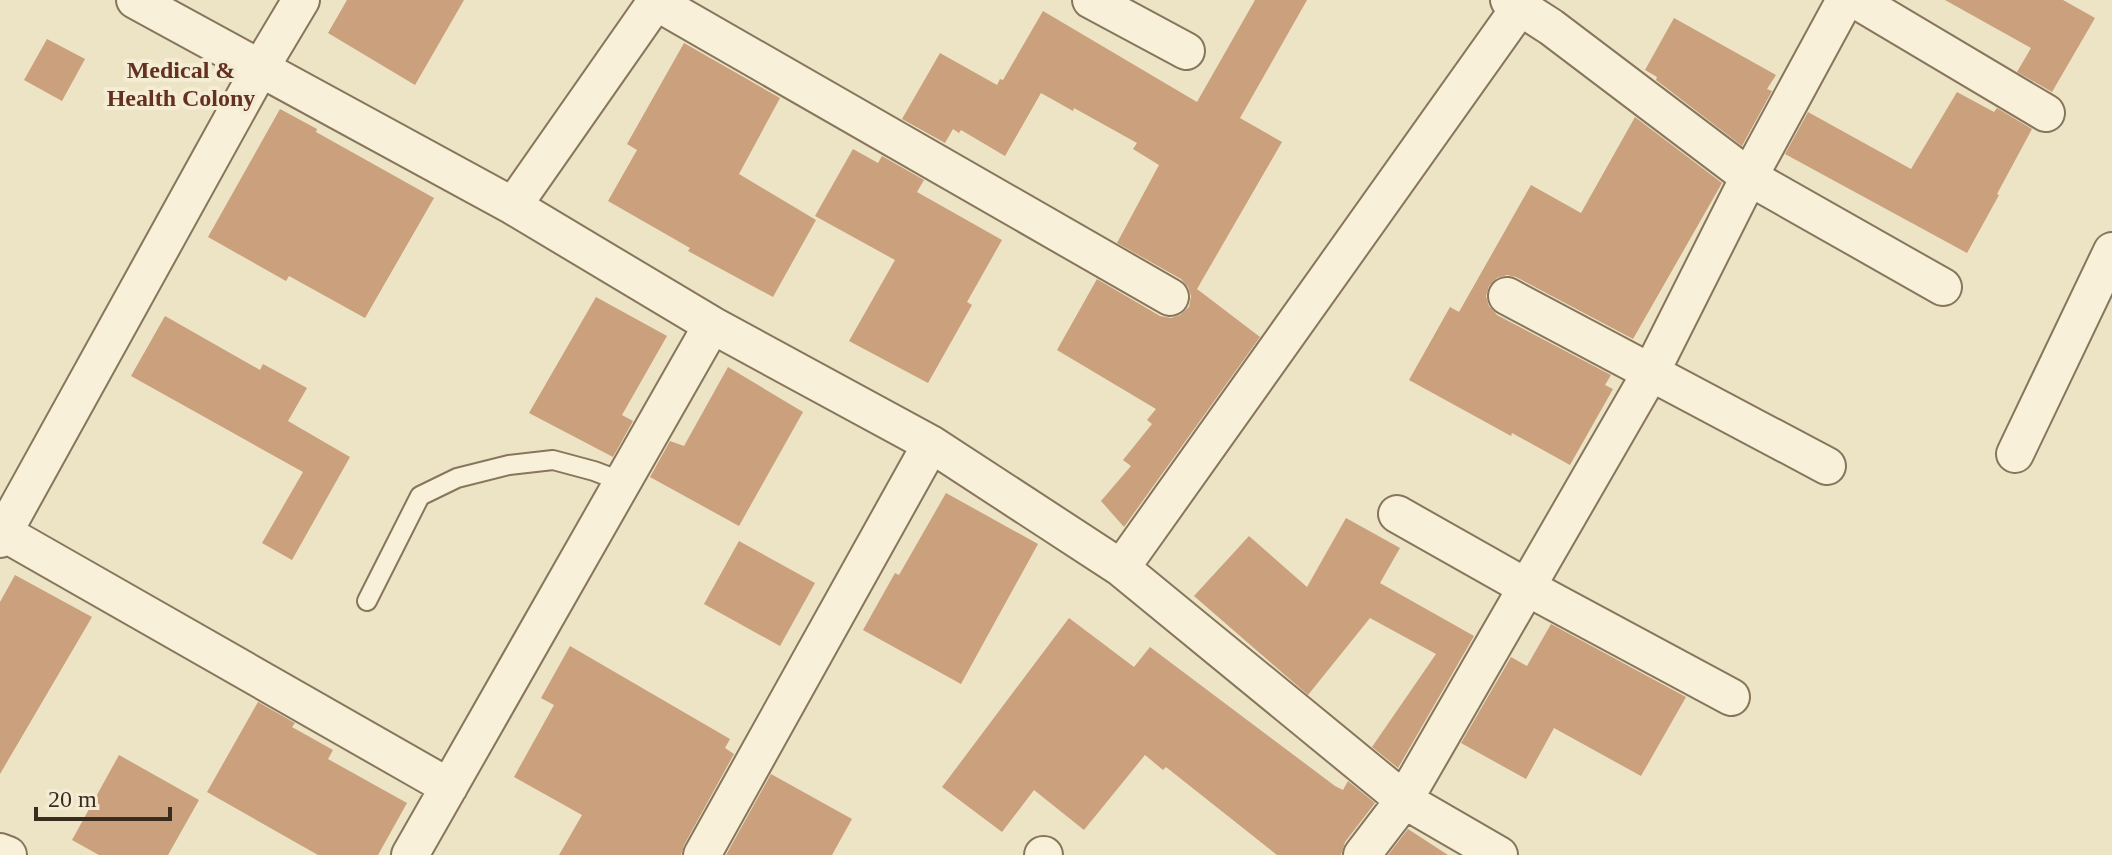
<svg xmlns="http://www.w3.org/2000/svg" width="2112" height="855" font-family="'Times New Roman',serif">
  <rect width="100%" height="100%" fill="#ede3c5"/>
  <path fill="#caa07d" d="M 347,0 L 464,0 L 415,85 L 328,33 Z
    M 1255,0 L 1307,0 L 1240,118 L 1282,142 L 1197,289 L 1260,337 L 1124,527 L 1101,501 L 1131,466 L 1123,460 L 1152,424 L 1147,420 L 1156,409 L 1057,350 L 1097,279 L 1160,316 L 1171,318 L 1180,315 L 1189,307 L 1191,296 L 1188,287 L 1181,279 L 1117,243 L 1159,165 L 1133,149 L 1137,143 L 1074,108 L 1073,111 L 1041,93 L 1005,156 L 961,130 L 959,133 L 953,129 L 945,143 L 902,119 L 940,53 L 997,85 L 1000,79 L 1003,80 L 1043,11 L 1197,102 Z
    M 1945,0 L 2063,0 L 2095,18 L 2052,92 L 2017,72 L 2031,48 Z
    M 1674,18 L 1776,75 L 1767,89 L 1772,91 L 1742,146 L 1656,80 L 1657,77 L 1645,70 Z
    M 47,39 L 85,59 L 62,101 L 24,80 Z
    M 684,43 L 780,98 L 739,174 L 816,220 L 773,297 L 688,251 L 690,248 L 608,201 L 637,150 L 627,144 Z
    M 1957,92 L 1994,112 L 1997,108 L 2032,129 L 1997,194 L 1999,195 L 1967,253 L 1785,154 L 1808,112 L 1911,169 Z
    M 280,109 L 317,129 L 316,132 L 434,198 L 365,318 L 289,276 L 286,281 L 208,237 Z
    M 1635,117 L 1722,183 L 1633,339 L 1516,277 L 1507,275 L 1497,278 L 1489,286 L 1486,296 L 1489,306 L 1497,315 L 1611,375 L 1605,385 L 1613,389 L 1570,465 L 1512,433 L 1511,436 L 1409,380 L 1450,307 L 1459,312 L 1531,185 L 1581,213 Z
    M 853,149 L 878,163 L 882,156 L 924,180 L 917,192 L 1002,240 L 967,302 L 972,305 L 928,383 L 849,341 L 895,260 L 815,216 Z
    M 596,297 L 667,336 L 622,415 L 633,421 L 613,457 L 529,413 Z
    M 165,316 L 260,370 L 263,364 L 307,388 L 288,421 L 350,457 L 292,560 L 262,543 L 303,472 L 131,376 Z
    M 728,367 L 803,412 L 739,526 L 650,477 L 670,441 L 684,446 Z
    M 946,493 L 1038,544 L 961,684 L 863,630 L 895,573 L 899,575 Z
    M 1346,518 L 1400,548 L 1380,583 L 1474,636 L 1398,768 L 1372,747 L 1436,654 L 1370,618 L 1308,695 L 1194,596 L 1249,536 L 1307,587 Z
    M 739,541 L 815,583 L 780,646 L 704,604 Z
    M 15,575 L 92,617 L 0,774 L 0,602 Z
    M 1069,618 L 1134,667 L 1150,647 L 1335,786 L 1343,790 L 1348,781 L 1375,803 L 1345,842 L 1341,855 L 1277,855 L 1166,767 L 1163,770 L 1145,755 L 1084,830 L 1034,790 L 1002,832 L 942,787 Z
    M 1551,624 L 1686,697 L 1641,776 L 1554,728 L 1526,779 L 1461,743 L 1511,657 L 1527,666 Z
    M 570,646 L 730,739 L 725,748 L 734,754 L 684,845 L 681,855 L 559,855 L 582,815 L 514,777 L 554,705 L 541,698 Z
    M 258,702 L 295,723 L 292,727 L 333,750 L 328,759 L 407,803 L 378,855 L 318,855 L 207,792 Z
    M 119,755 L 199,800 L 168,855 L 99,855 L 72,840 Z
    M 771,774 L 852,819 L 832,855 L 726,855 Z
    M 1408,829 L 1448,855 L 1388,855 Z"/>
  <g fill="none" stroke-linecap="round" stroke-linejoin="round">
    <defs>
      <path id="service" d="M 367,601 L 420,496 L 457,478 L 509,465 L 553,460 L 594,471 L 623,482"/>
      <path id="minor" d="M 135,0 L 513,206 L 712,325 L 931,444 L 1121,568 L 1404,800 L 1499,855
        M 1091,0 L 1186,51
        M 1509,0 L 1551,27 L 1749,177 L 1943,287
        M 1856,0 L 2046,113
        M 656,2 L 1170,297
        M 513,206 L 657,0
        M 1507,296 L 1827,466
        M 2015,454 L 2112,251
        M 1397,514 L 1528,588 L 1731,697
        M 4,533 L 449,787
        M 0,539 L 261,67 L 301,0
        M 1121,568 L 1520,7
        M 0,852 L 8,855
        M 410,855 L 712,325
        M 702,855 L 931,444
        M 1043,855 L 1044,855
        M 1362,855 L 1404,800 L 1651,372 L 1749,177 L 1845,0"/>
    </defs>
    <use href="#service" stroke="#87755c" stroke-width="22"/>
    <use href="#minor" stroke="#87755c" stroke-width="40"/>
    <use href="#service" stroke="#f8f0d8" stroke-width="18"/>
    <use href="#minor" stroke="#f8f0d8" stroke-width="36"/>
  </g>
  <g text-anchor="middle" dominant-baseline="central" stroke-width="8" stroke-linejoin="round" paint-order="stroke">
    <g font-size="24" font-weight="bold" fill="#633120" stroke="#f4ecd5">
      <text x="181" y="70">Medical &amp;<tspan x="181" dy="28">Health Colony</tspan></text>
    </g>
  </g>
  <path d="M36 807v12h134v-12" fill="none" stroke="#382c1f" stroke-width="4"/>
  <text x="48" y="807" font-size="24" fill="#382c1f" stroke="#f4ecd5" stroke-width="6" paint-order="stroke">20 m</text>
</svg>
